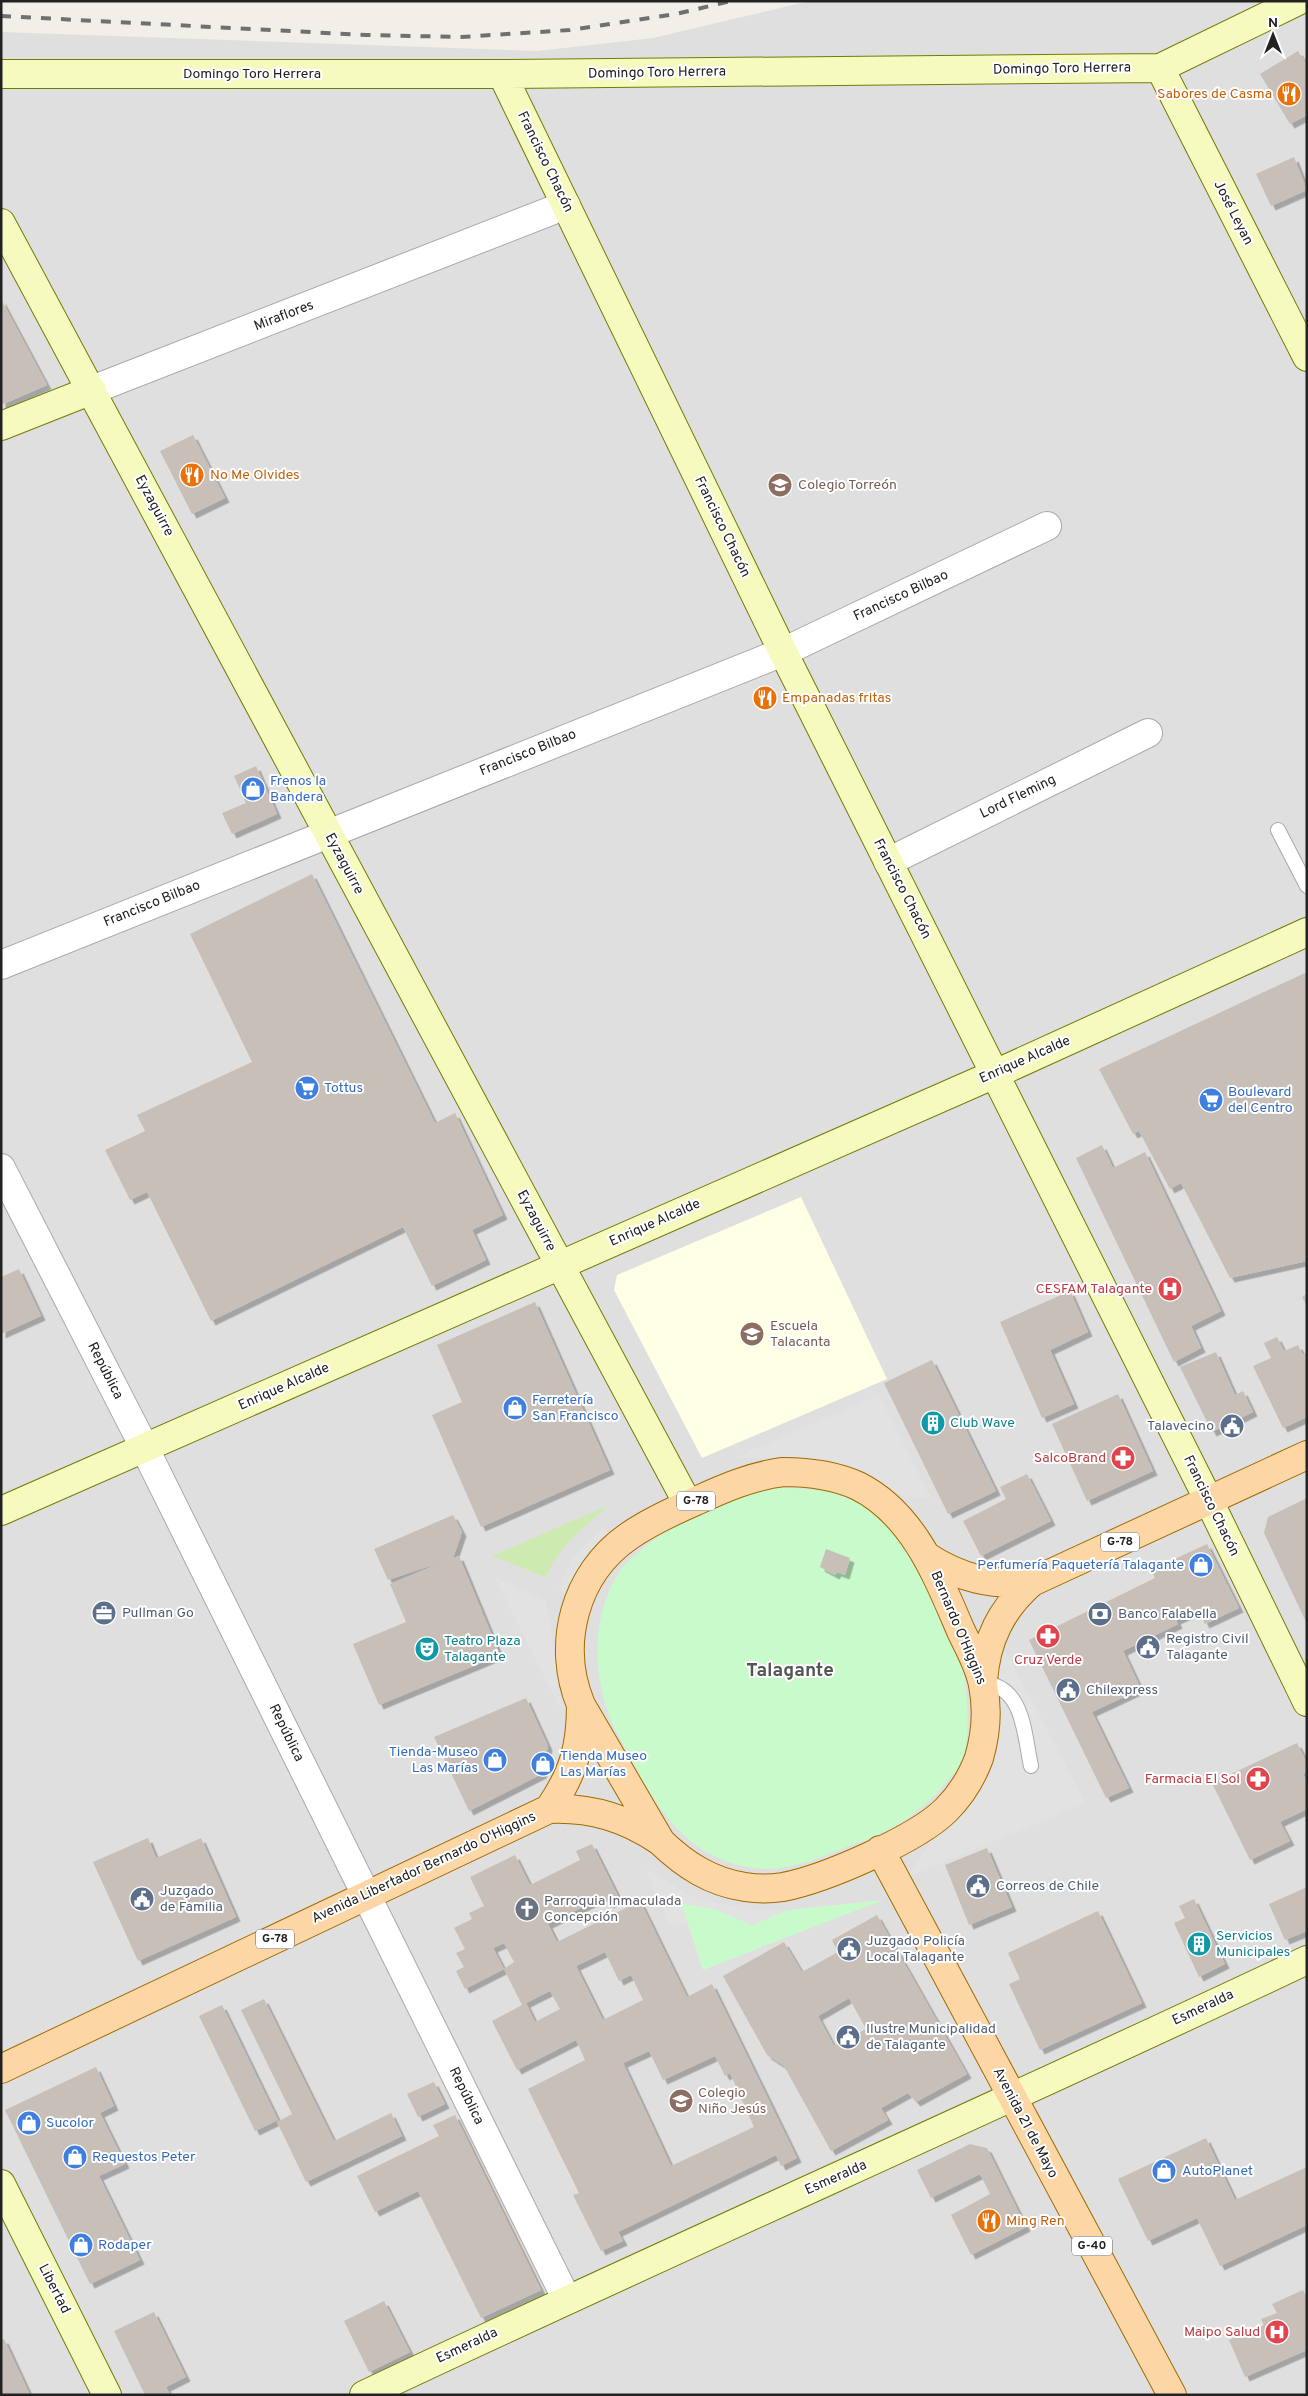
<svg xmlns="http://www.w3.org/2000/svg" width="1308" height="2396" font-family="Overpass,sans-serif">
  <defs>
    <filter id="shadow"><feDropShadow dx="4.5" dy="4.5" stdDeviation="0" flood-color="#0004"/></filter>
  </defs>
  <rect width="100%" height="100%" fill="#f2efe9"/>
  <path fill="#e0dfdf" d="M 810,1 L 1307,1 L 1307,2395 L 1,2395 L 1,405 L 47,385 L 1,299 L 1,32 L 537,51 L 653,38 Z"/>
  <path fill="#ffffe5" d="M 801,1197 L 887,1379 L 702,1458 L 614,1290 L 617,1275 Z"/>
  <path fill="#cdebb0" d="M 609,1505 C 585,1527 558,1546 546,1577 L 492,1556 Z"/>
  <path fill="#c8facc" d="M 768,1488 C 807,1488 830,1487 865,1506 C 903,1528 921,1573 939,1610 C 945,1622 953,1635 958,1647 C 967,1676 973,1735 961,1764 C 959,1769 953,1774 950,1778 C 927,1808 896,1829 860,1842 C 824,1855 787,1875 747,1867 C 690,1857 659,1812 634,1764 C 624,1746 612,1726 606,1706 C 592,1661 594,1609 621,1569 C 625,1563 632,1558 638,1553 C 678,1516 717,1503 768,1488 Z
    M 883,1900 L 703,1970 L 681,1903 L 715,1909 L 752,1925 L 787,1910 Z"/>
  <path fill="#e2e2e2" d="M 879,1395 L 931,1499 L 904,1497 L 849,1465 L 796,1457 L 734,1458 Z
    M 603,1527 L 607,1532 L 593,1548 L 564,1594 L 558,1589 L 574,1556 Z
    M 495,1577 L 547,1601 L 562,1712 Z
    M 1003,1647 L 1086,1803 L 906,1878 L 935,1836 L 991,1763 L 998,1740 L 1001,1715 L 1001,1690 L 996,1665 Z
    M 644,1868 L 695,1898 L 749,1909 L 787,1910 L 752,1925 L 715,1909 L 681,1903 L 688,1926 L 668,1922 Z"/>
  <path fill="#c7bfb8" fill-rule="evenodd" filter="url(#shadow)" d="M 1298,51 L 1307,65 L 1307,115 L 1290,124 L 1260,74 Z
    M 1294,157 L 1307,190 L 1271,206 L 1256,174 Z
    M 1,299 L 47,385 L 1,405 Z
    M 193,435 L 225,498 L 192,514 L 160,451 Z
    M 256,766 L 277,814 L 232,834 L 222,813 L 246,803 L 234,776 Z
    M 312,874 L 435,1123 L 455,1113 L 503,1215 L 472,1230 L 486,1260 L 432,1286 L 403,1227 L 211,1321 L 147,1192 L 130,1200 L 105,1150 L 145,1131 L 137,1115 L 252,1062 L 190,934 Z
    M 1307,972 L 1307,1261 L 1230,1278 L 1181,1183 L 1170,1189 L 1139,1131 L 1133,1134 L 1099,1069 Z
    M 1102,1145 L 1113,1168 L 1145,1152 L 1221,1311 L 1191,1326 L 1201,1348 L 1174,1362 L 1076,1158 Z
    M 19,1269 L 41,1316 L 1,1334 L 1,1277 Z
    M 1070,1291 L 1088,1332 L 1050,1350 L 1074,1404 L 1042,1418 L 1000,1322 Z
    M 1307,1294 L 1307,1306 L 1302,1297 Z
    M 535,1302 L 610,1470 L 481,1527 L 432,1415 L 462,1402 L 437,1345 Z
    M 1277,1337 L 1284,1351 L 1298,1345 L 1303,1355 L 1307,1353 L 1307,1417 L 1283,1428 L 1253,1366 L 1271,1358 L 1264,1343 Z
    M 1216,1352 L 1235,1395 L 1243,1391 L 1253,1412 L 1212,1432 L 1180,1367 Z
    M 932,1360 L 996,1491 L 948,1514 L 884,1383 Z
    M 1118,1394 L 1153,1471 L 1087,1501 L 1052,1424 Z
    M 1027,1474 L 1051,1521 L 981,1556 L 963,1521 L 1006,1499 L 1000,1487 Z
    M 1307,1498 L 1307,1624 L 1264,1533 L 1268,1517 Z
    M 453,1515 L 462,1532 L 453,1558 L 459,1556 L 500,1655 L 379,1705 L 353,1644 L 406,1622 L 390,1584 L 445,1561 L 388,1580 L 374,1549 Z
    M 1207,1544 L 1239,1608 L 1205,1624 L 1198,1610 L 1176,1620 L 1178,1624 L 1123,1651 L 1141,1689 L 1092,1712 L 1129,1788 L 1106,1798 L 1029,1640 L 1155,1578 L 1151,1570 Z
    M 826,1549 L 850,1558 L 845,1575 L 837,1572 L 835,1575 L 820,1567 Z
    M 526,1698 L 548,1746 L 542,1774 L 469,1811 L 434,1737 Z
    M 1297,1743 L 1307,1763 L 1307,1772 L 1303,1774 L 1307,1782 L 1307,1809 L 1280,1822 L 1290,1841 L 1250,1860 L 1212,1783 Z
    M 148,1838 L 156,1858 L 201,1838 L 236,1917 L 138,1961 L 93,1862 Z
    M 592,1844 L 619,1898 L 609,1904 L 605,1896 L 548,1924 L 557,1942 L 640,1901 L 687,1997 L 712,1984 L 797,2158 L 781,2166 L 776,2155 L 618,2232 L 623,2241 L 601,2251 L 573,2195 L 579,2193 L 528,2089 L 585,2060 L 576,2040 L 517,2070 L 492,2021 L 522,2005 L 504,1969 L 465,1989 L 456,1971 L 464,1967 L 456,1953 L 465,1949 L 454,1928 L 472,1919 L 469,1913 L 484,1906 L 470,1877 L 515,1855 L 530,1885 L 580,1860 L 576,1851 ZM 504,1943 L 514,1962 L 504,1969 L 493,1948 ZM 605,1952 L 619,1981 L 631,1975 L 643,2000 L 603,2020 L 576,1966 ZM 550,1991 L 560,2009 L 535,2022 L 526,2003 ZM 649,2051 L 663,2080 L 715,2056 L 725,2076 L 730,2073 L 754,2127 L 671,2166 L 623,2063 Z
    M 987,1848 L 1012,1907 L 969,1925 L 945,1865 Z
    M 1307,1887 L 1307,1931 L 1285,1940 L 1269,1904 Z
    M 1194,1899 L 1225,1964 L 1199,1977 L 1174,1923 L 1185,1918 L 1179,1906 Z
    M 1098,1911 L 1142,2003 L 1040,2050 L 1009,1984 L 1020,1979 L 1008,1953 Z
    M 877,1915 L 967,2074 L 916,2102 L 908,2093 L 881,2108 L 888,2120 L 831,2151 L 784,2066 L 767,2055 L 723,1976 L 784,1942 L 802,1972 L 838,1952 L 832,1940 ZM 849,1998 L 866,2029 L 834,2046 L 818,2016 Z
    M 264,1999 L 334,2141 L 391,2113 L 402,2136 L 306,2182 L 277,2122 L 292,2114 L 241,2010 Z
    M 222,2005 L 278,2120 L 255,2131 L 199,2016 Z
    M 96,2067 L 114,2106 L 100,2113 L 125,2164 L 99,2176 L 140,2260 L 90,2284 L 5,2110 Z
    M 434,2082 L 445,2104 L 418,2117 L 407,2094 Z
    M 455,2115 L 541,2290 L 481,2318 L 418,2191 L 375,2212 L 357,2176 L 439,2136 L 433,2125 Z
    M 1206,2138 L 1235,2200 L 1307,2167 L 1307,2225 L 1220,2266 L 1197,2218 L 1148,2241 L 1118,2179 Z
    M 970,2144 L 987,2148 L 1026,2227 L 971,2255 L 951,2215 L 990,2194 L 980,2174 L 931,2198 L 917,2170 Z
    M 1303,2290 L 1307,2298 L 1307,2350 L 1245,2377 L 1229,2340 L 1264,2325 L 1261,2319 L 1277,2313 L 1272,2304 Z
    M 384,2301 L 410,2352 L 369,2372 L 344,2321 Z
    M 154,2312 L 186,2377 L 166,2387 L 170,2395 L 145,2395 L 114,2331 Z
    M 4,2339 L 30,2395 L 1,2395 L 1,2340 Z"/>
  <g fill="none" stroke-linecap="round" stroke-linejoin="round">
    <defs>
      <path id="lane" d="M 1278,830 L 1307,886
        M 983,1683 C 1024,1686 1024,1734 1031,1766"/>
      <path id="street" d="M 92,390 L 566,205
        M 888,862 L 1148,733
        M 1,965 L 783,652 L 1047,526
        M 1,1168 L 138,1435 L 567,2300"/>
      <path id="secondary" d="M 1160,68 L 1307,357
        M 1,74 L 502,74 L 1160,68 L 1298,1
        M 502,74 L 783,652 L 1209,1501 L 1307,1702
        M 1,223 L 688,1504
        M 1,426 L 92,390
        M 1,1511 L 995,1074 L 1307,932
        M 1,2184 L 107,2395
        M 364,2395 C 677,2247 994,2108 1307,1960"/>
      <path id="primary" d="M 783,1472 C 808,1472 834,1475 858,1486 C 914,1514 938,1578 961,1631 C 969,1648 980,1667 983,1685 C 988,1710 986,1734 979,1758 C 972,1777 961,1795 946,1810 C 917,1839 825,1879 783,1887 C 771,1889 757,1889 745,1887 C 711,1882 685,1865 661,1842 L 581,1705 C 556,1645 574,1574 629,1536 C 649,1522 673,1511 696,1501 C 724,1488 752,1476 783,1472 Z
        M 926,1556 C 959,1578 992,1586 1032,1582
        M 983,1681 C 986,1640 1001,1609 1032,1582 L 1307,1455
        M 549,1809 C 573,1774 581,1748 581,1705
        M 880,1850 L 1172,2395
        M 1,2069 L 549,1809 C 591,1807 626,1818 660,1841"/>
    </defs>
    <use href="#lane" stroke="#a9a9a9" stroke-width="16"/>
    <use href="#street" stroke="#a9a9a9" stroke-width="30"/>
    <use href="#secondary" stroke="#707d05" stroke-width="30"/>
    <use href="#primary" stroke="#a06b00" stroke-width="30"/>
    <use href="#lane" stroke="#fff" stroke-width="14"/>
    <use href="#street" stroke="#fff" stroke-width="28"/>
    <use href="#secondary" stroke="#f7fabf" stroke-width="28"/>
    <use href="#primary" stroke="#fcd6a4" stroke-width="28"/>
    <path stroke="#707070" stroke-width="4" stroke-dasharray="10 10" stroke-linecap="butt" d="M 1,16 L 366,35 L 461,37 L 570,30 L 676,14 L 731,1"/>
  </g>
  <defs>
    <symbol id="restaurant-disc" viewBox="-11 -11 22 22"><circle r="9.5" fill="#e8710a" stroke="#fff"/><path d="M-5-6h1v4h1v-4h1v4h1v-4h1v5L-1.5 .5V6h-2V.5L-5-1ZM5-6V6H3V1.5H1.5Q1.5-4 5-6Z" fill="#fff"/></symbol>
    <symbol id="school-disc" viewBox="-11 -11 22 22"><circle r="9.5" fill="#8d6e63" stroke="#fff"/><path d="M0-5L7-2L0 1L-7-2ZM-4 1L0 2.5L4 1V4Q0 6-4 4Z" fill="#fff"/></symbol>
    <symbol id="shop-disc" viewBox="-11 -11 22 22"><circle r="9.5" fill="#3f7fe0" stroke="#fff"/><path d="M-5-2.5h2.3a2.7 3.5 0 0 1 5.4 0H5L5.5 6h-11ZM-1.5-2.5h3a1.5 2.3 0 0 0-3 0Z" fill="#fff"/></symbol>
    <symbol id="supermarket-disc" viewBox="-11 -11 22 22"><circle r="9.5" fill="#3f7fe0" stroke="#fff"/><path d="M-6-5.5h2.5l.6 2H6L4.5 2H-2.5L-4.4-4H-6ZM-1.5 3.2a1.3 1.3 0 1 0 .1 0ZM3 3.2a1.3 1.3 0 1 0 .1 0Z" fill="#fff"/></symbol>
    <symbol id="hospital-disc" viewBox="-11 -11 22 22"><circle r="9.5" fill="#e0444e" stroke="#fff"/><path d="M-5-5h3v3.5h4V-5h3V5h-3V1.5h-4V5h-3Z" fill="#fff"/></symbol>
    <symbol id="building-disc" viewBox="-11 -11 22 22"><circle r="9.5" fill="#0f9aa8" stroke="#fff"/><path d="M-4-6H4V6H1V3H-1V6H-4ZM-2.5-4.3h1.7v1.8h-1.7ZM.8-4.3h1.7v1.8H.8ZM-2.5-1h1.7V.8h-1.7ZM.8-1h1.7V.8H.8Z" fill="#fff"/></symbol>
    <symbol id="civic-disc" viewBox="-11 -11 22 22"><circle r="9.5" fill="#5c6f8a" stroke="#fff"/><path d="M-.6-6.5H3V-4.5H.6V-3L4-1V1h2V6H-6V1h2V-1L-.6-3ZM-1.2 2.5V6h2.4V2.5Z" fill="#fff"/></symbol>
    <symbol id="pharmacy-disc" viewBox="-11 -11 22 22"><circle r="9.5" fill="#e0444e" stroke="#fff"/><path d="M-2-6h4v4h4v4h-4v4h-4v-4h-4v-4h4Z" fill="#fff"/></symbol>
    <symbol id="office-disc" viewBox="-11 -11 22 22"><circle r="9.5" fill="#5c6f8a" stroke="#fff"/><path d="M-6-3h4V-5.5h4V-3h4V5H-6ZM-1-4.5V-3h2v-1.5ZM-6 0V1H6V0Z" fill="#fff"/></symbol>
    <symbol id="bank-disc" viewBox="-11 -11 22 22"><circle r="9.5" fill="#5c6f8a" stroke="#fff"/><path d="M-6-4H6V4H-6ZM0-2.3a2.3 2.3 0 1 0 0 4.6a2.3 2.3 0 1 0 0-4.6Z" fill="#fff"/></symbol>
    <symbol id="theatre-disc" viewBox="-11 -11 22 22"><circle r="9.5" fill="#0f9aa8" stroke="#fff"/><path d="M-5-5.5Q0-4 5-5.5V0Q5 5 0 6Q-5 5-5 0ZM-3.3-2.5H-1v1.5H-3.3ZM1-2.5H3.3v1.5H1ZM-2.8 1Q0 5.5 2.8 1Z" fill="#fff"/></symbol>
    <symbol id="church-disc" viewBox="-11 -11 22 22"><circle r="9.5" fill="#6b7280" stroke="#fff"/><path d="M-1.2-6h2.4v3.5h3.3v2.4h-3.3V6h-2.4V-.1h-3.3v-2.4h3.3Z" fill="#fff"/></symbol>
  </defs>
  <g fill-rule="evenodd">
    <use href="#restaurant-disc" x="1275" y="80" width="28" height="28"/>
    <use href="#restaurant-disc" x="178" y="461" width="28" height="28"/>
    <use href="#school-disc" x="766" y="471" width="28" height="28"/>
    <use href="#restaurant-disc" x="751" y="684" width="28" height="28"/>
    <use href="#shop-disc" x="239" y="775" width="28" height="28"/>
    <use href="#supermarket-disc" x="293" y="1074" width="28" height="28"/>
    <use href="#supermarket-disc" x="1197" y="1086" width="28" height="28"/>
    <use href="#hospital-disc" x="1156" y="1275" width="28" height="28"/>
    <use href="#school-disc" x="738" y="1320" width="28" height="28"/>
    <use href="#shop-disc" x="501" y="1394" width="28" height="28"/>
    <use href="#building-disc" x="919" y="1409" width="28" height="28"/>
    <use href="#civic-disc" x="1218" y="1412" width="28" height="28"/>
    <use href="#pharmacy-disc" x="1109" y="1444" width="28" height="28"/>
    <use href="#shop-disc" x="1187" y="1551" width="28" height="28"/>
    <use href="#office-disc" x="90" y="1599" width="28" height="28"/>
    <use href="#bank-disc" x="1086" y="1600" width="28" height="28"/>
    <use href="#pharmacy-disc" x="1034" y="1622" width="28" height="28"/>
    <use href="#civic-disc" x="1134" y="1633" width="28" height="28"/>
    <use href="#theatre-disc" x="413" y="1635" width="28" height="28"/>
    <use href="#civic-disc" x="1054" y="1676" width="28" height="28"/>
    <use href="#shop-disc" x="481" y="1746" width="28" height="28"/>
    <use href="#shop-disc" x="529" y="1750" width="28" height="28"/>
    <use href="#pharmacy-disc" x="1244" y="1765" width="28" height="28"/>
    <use href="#civic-disc" x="964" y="1872" width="28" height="28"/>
    <use href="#civic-disc" x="128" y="1885" width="28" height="28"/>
    <use href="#church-disc" x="513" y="1895" width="28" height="28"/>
    <use href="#building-disc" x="1185" y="1930" width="28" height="28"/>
    <use href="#civic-disc" x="835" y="1935" width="28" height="28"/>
    <use href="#civic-disc" x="834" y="2023" width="28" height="28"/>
    <use href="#school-disc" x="667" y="2087" width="28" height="28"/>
    <use href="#shop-disc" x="15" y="2109" width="28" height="28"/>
    <use href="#shop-disc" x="61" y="2143" width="28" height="28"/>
    <use href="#shop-disc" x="1150" y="2157" width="28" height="28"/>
    <use href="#restaurant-disc" x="975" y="2207" width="28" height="28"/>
    <use href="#shop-disc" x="67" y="2231" width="28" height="28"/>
    <use href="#hospital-disc" x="1263" y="2318" width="28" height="28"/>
  </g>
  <g text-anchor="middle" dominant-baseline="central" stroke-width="4" stroke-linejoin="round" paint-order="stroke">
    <g fill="#fff" stroke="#646464" stroke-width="1">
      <rect x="677" y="1491.5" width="38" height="19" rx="4"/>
      <rect x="1101" y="1532.5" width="38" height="19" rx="4"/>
      <rect x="256" y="1929.5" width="38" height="19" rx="4"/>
      <rect x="1072" y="2236.5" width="40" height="19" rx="4"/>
    </g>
    <g font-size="12" font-weight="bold" fill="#222">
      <text x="696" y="1501">G-78</text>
      <text x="1120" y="1542">G-78</text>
      <text x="275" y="1939">G-78</text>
      <text x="1092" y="2246">G-40</text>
    </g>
    <g font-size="14" fill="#222" stroke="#fff">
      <text transform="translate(1062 69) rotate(-1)">Domingo Toro Herrera</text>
      <text transform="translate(657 73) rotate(-1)">Domingo Toro Herrera</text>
      <text x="252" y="74">Domingo Toro Herrera</text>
      <text transform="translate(545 162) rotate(64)">Francisco Chacón</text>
      <text transform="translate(1233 213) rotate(63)">José Leyan</text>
      <text transform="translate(284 316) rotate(-21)">Miraflores</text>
      <text transform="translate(154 506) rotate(62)">Eyzaguirre</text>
      <text transform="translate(722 527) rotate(64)">Francisco Chacón</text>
      <text transform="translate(901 596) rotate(-25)">Francisco Bilbao</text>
      <text transform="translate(528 753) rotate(-22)">Francisco Bilbao</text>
      <text transform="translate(1018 797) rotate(-26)">Lord Fleming</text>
      <text transform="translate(344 864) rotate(62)">Eyzaguirre</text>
      <text transform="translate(902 889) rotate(63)">Francisco Chacón</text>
      <text transform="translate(152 904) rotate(-22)">Francisco Bilbao</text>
      <text transform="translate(1025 1060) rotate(-24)">Enrique Alcalde</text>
      <text transform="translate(536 1221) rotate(62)">Eyzaguirre</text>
      <text transform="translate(655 1223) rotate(-24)">Enrique Alcalde</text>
      <text transform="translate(105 1371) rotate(63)">República</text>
      <text transform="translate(284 1387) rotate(-24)">Enrique Alcalde</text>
      <text transform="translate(1211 1506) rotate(64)">Francisco Chacón</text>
      <text transform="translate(958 1628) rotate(67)">Bernardo O'Higgins</text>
      <text transform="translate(286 1733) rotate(64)">República</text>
      <text transform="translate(424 1868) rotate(-25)">Avenida Libertador Bernardo O'Higgins</text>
      <text transform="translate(1203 2008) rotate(-25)">Esmeralda</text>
      <text transform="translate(466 2096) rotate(64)">República</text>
      <text transform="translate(1025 2123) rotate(62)">Avenida 21 de Mayo</text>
      <text transform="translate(836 2178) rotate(-24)">Esmeralda</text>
      <text transform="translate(54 2289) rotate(63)">Libertad</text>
      <text transform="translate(467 2346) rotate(-25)">Esmeralda</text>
    </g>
    <g font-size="14" fill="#c56008" stroke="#fff" text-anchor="start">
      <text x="1272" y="94" text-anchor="end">Sabores de Casma</text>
      <text x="210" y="475">No Me Olvides</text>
      <text x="782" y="698">Empanadas fritas</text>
      <text x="1006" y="2221">Ming Ren</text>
    </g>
    <g font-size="14" fill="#785e54" stroke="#fff" text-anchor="start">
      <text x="798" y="485">Colegio Torreón</text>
      <text x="770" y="1326">Escuela<tspan x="770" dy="16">Talacanta</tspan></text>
      <text x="698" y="2093">Colegio<tspan x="698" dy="16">Niño Jesús</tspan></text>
    </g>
    <g font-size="14" fill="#366cbe" stroke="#fff" text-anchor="start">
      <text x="270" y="781">Frenos la<tspan x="270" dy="16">Bandera</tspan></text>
      <text x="324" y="1088">Tottus</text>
      <text x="1228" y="1092">Boulevard<tspan x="1228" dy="16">del Centro</tspan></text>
      <text x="532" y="1400">Ferretería<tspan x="532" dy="16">San Francisco</tspan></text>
      <text x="1184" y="1565" text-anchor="end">Perfumería Paquetería Talagante</text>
      <text x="478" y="1752" text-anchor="end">Tienda-Museo<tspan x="478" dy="16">Las Marías</tspan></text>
      <text x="560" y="1756">Tienda Museo<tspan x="560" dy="16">Las Marías</tspan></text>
      <text x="46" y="2123">Sucolor</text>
      <text x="92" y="2157">Requestos Peter</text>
      <text x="1182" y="2171">AutoPlanet</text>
      <text x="98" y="2245">Rodaper</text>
    </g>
    <g font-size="14" fill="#be3a42" stroke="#fff" text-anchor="end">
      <text x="1152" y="1289">CESFAM Talagante</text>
      <text x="1106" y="1458">SalcoBrand</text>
      <text x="1048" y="1660" text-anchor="middle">Cruz Verde</text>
      <text x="1240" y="1779">Farmacia El Sol</text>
      <text x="1260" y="2332">Maipo Salud</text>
    </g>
    <g font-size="14" fill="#0d838f" stroke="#fff" text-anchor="start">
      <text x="950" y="1423">Club Wave</text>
      <text x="444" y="1641">Teatro Plaza<tspan x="444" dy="16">Talagante</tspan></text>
      <text x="1216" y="1936">Servicios<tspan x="1216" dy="16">Municipales</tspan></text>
    </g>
    <g font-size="14" fill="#4e5e75" stroke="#fff" text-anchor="start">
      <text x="1214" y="1426" text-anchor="end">Talavecino</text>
      <text x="122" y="1613">Pullman Go</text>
      <text x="1118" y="1614">Banco Falabella</text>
      <text x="1166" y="1639">Registro Civil<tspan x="1166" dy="16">Talagante</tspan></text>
      <text x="1086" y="1690">Chilexpress</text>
      <text x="996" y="1886">Correos de Chile</text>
      <text x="160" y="1891">Juzgado<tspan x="160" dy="16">de Familia</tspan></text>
      <text x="866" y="1941">Juzgado Policía<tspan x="866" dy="16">Local Talagante</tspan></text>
      <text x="866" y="2029">Ilustre Municipalidad<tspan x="866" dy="16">de Talagante</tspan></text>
    </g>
    <g font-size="14" fill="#5b616d" stroke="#fff" text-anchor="start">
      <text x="544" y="1901">Parroquia Inmaculada<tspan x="544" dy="16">Concepción</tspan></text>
    </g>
    <g font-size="19" font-weight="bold" fill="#555" stroke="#fff">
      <text x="790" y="1671">Talagante</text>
    </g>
  </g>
  <rect width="1308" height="2396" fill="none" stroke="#222222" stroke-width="5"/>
  <g transform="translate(1273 35)" stroke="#ffffff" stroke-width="4" paint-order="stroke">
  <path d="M0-4L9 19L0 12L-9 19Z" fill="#222222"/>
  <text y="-8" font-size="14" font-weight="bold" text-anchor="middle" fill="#222222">N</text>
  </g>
</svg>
